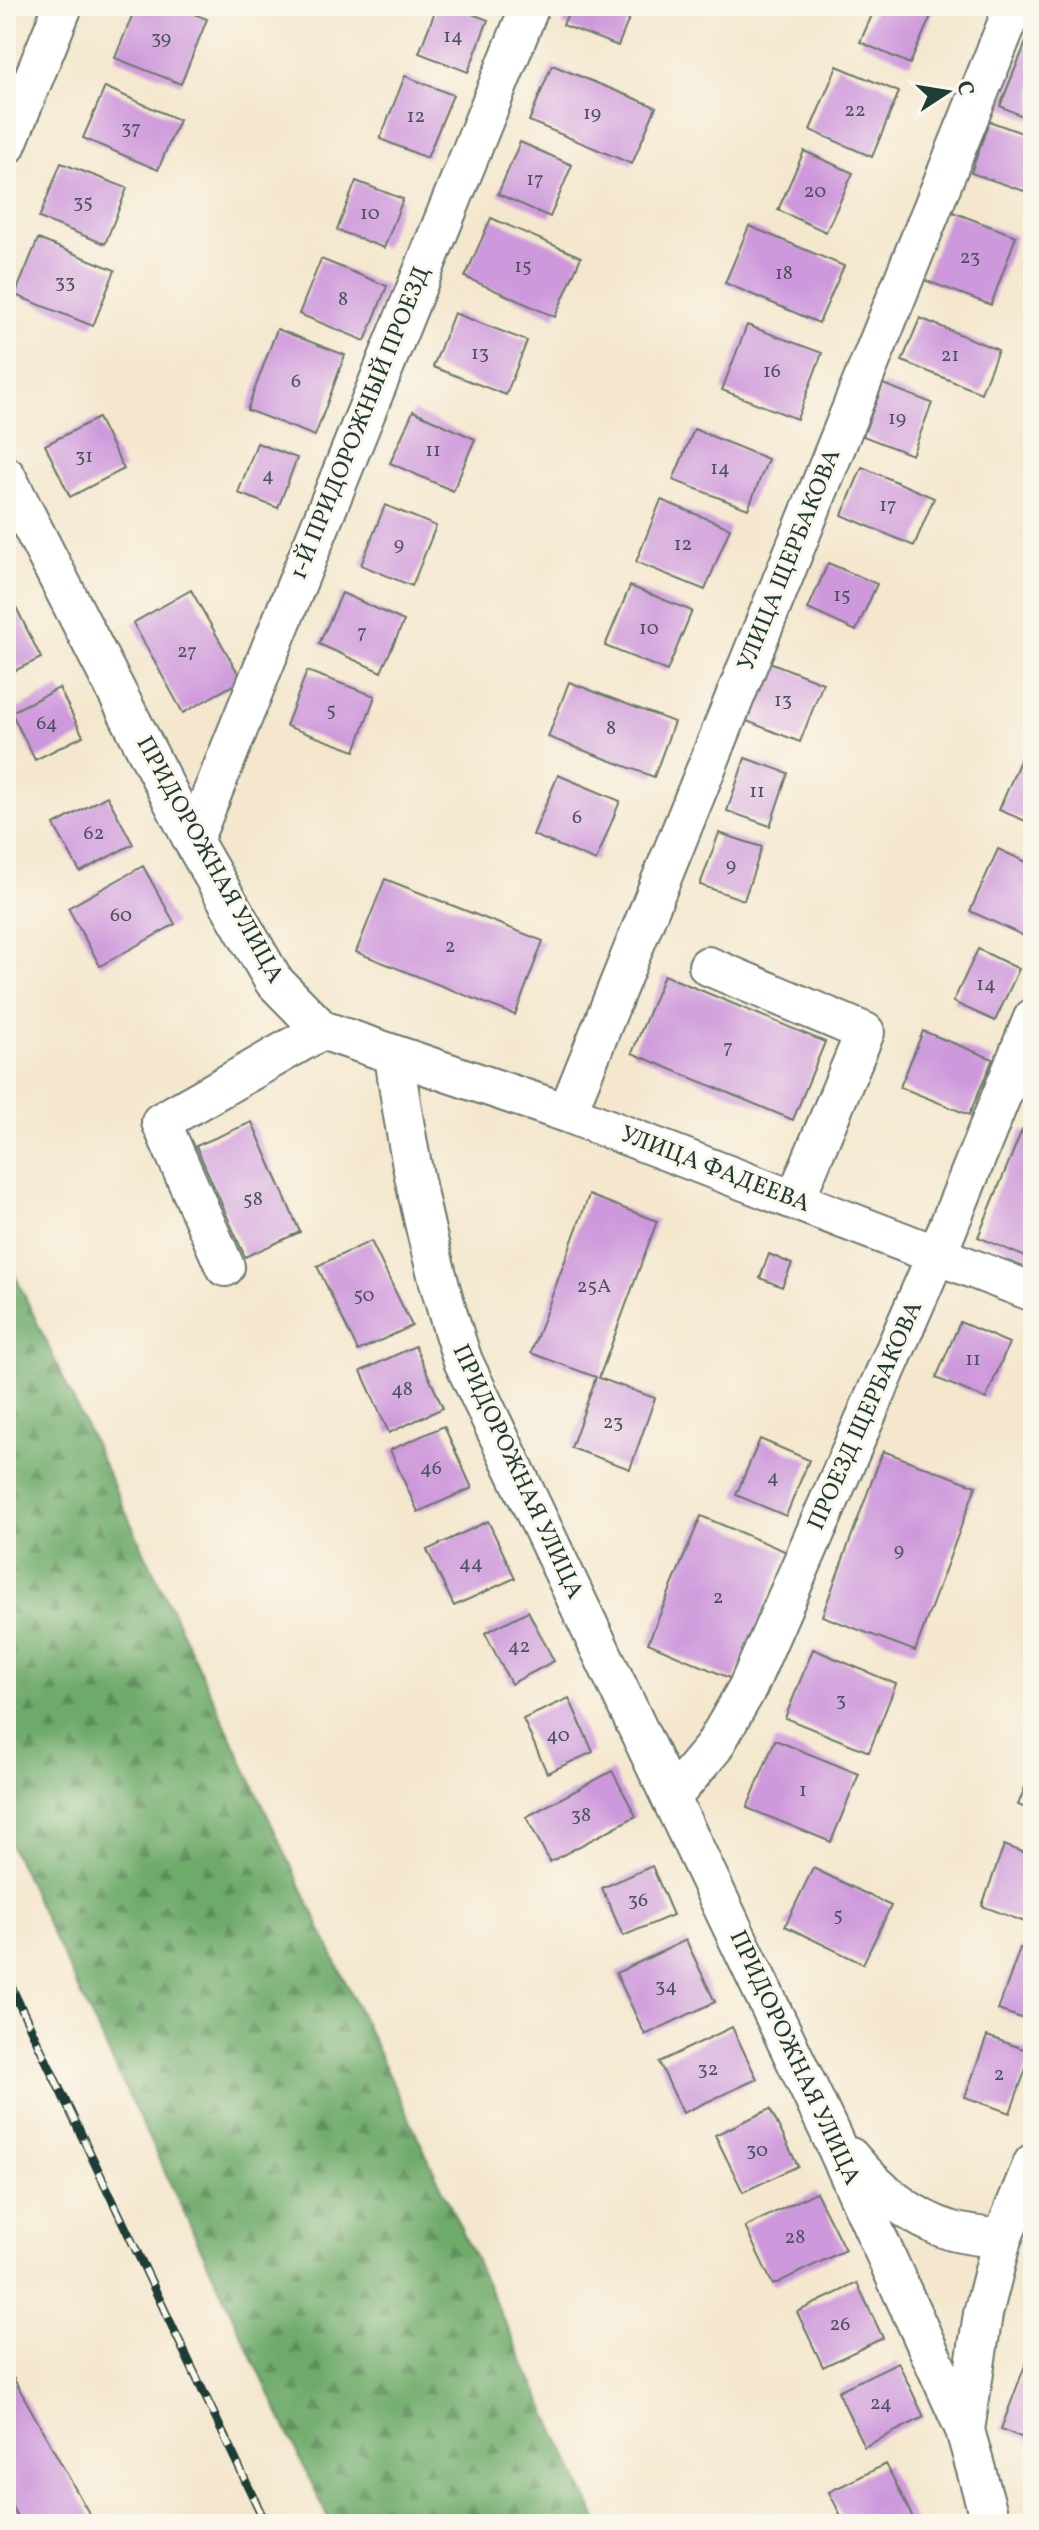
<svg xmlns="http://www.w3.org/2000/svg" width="1039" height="2530" font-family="Vollkorn,serif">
  <defs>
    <pattern id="forest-firs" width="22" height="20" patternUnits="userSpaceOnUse" patternTransform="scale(2)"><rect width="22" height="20" fill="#6eaa6b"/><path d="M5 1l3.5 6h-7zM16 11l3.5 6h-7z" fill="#5a8c59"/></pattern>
  </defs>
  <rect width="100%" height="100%" fill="#fbf7ec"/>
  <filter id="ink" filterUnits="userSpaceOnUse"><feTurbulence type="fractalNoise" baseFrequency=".0125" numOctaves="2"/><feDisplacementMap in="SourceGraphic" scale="16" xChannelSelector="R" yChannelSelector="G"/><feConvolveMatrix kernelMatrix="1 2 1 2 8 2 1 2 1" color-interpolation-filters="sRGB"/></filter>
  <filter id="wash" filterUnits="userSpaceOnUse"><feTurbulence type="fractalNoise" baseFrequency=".006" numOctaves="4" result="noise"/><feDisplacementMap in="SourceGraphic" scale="32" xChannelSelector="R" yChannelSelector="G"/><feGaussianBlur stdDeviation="1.8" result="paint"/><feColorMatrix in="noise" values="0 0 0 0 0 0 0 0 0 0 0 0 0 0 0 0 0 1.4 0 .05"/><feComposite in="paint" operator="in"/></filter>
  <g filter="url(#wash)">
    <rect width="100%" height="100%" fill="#f4e7ce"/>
    <path fill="url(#forest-firs)" stroke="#467450" stroke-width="2" d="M 6,1256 L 599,2524 L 331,2524 L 6,1836 Z"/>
    <g id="blocks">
      <path fill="#ce99dc" d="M 136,6 L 173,6 L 207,19 L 181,84 L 115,58 Z
        M 437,6 L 452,6 L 488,20 L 468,72 L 419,53 Z
        M 571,6 L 634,6 L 618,46 L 563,25 Z
        M 876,6 L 926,6 L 934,9 L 910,64 L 860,42 Z
        M 1029,35 L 1033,36 L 1033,121 L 1000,106 Z
        M 552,65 L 656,107 L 632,164 L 529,121 Z
        M 837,66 L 899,92 L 872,157 L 810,130 Z
        M 405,76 L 453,95 L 427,158 L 380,139 Z
        M 105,87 L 179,120 L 158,170 L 83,138 Z
        M 989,121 L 1033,137 L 1033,194 L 971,173 Z
        M 520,142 L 572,165 L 550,217 L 498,194 Z
        M 804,151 L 853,173 L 826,232 L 778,210 Z
        M 61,163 L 127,188 L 105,244 L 39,218 Z
        M 356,181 L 403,199 L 384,248 L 337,230 Z
        M 950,211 L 1016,236 L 991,305 L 924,280 Z
        M 491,218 L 581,257 L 555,317 L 465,277 Z
        M 749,226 L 844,266 L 819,323 L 725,283 Z
        M 38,239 L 115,270 L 93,326 L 15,295 Z
        M 321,259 L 387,286 L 365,341 L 299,314 Z
        M 454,313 L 527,341 L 506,395 L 433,367 Z
        M 920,318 L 998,350 L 981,393 L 902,361 Z
        M 747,325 L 822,353 L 797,419 L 722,390 Z
        M 277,329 L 345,355 L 315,436 L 247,410 Z
        M 883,384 L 932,403 L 912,455 L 863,436 Z
        M 413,411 L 475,439 L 453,491 L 390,463 Z
        M 98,418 L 124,469 L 70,497 L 45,445 Z
        M 694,429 L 768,459 L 748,509 L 673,480 Z
        M 257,443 L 297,458 L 278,508 L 238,493 Z
        M 862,467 L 934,498 L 914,546 L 842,515 Z
        M 661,500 L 730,528 L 705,590 L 636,562 Z
        M 385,505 L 436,526 L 412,586 L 361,565 Z
        M 828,563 L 877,584 L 856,631 L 808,609 Z
        M 630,586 L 692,611 L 667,671 L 605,646 Z
        M 191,590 L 242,680 L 183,713 L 133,623 Z
        M 342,593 L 404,621 L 381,672 L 319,644 Z
        M 15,605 L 41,658 L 6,675 L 6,610 Z
        M 767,661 L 823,683 L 800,742 L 744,720 Z
        M 307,671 L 375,696 L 355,751 L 286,726 Z
        M 569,682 L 674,722 L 654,777 L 548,737 Z
        M 59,688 L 83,736 L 35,760 L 11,712 Z
        M 745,758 L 788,773 L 770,826 L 727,811 Z
        M 1021,758 L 1033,764 L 1033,824 L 999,810 Z
        M 558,775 L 620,801 L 596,861 L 533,835 Z
        M 107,796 L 133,844 L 80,872 L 54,825 Z
        M 719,833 L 762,847 L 744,900 L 700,885 Z
        M 998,849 L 1033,865 L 1033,940 L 970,911 Z
        M 143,866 L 175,924 L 100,966 L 68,908 Z
        M 385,879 L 543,941 L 515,1015 L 356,952 Z
        M 978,949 L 1019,969 L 995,1021 L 953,1002 Z
        M 664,975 L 825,1042 L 793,1120 L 632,1053 Z
        M 923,1031 L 993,1059 L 969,1115 L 900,1087 Z
        M 252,1122 L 300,1232 L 245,1257 L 196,1146 Z
        M 1022,1130 L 1033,1135 L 1033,1260 L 978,1237 Z
        M 589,1195 L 657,1221 L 599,1378 L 655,1398 L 630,1469 L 571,1448 L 596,1377 L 531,1353 Z
        M 371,1241 L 412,1326 L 358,1351 L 317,1266 Z
        M 769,1254 L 792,1264 L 782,1287 L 760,1278 Z
        M 960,1322 L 1009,1343 L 986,1399 L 936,1378 Z
        M 415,1346 L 443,1408 L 389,1433 L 361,1371 Z
        M 444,1426 L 472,1488 L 418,1512 L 390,1450 Z
        M 760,1439 L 809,1460 L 786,1516 L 736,1495 Z
        M 883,1451 L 976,1486 L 915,1651 L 822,1616 Z
        M 701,1516 L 787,1552 L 734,1680 L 648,1643 Z
        M 488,1521 L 515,1578 L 454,1606 L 427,1550 Z
        M 528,1611 L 554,1661 L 511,1684 L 485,1633 Z
        M 813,1649 L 896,1684 L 869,1752 L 785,1718 Z
        M 569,1698 L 593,1752 L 547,1773 L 523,1719 Z
        M 775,1740 L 859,1774 L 831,1842 L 747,1808 Z
        M 1033,1767 L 1033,1811 L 1018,1805 Z
        M 612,1771 L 636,1816 L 550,1862 L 526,1817 Z
        M 1004,1845 L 1033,1856 L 1033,1925 L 982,1906 Z
        M 652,1866 L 673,1915 L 623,1936 L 602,1888 Z
        M 813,1868 L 891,1906 L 863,1964 L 785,1926 Z
        M 686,1940 L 715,2002 L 645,2035 L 616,1973 Z
        M 1020,1948 L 1033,1953 L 1033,2022 L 998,2010 Z
        M 732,2027 L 757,2079 L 683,2113 L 659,2062 Z
        M 987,2036 L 1032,2052 L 1010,2113 L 965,2097 Z
        M 770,2109 L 798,2166 L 743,2192 L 715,2135 Z
        M 816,2192 L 845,2250 L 773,2285 L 745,2227 Z
        M 857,2283 L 883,2338 L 823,2367 L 797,2312 Z
        M 1029,2355 L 1033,2357 L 1033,2442 L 1001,2429 Z
        M 898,2362 L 924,2417 L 864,2447 L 838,2391 Z
        M 6,2365 L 95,2524 L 21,2524 L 6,2496 Z
        M 886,2464 L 916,2524 L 845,2524 L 829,2492 Z"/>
    </g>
  </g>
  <g filter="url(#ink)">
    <use href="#blocks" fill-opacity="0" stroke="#6a786a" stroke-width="2"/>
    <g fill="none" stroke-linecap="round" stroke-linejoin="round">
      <defs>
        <path id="minor" d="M 6,146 L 63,6
          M 6,476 L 193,841 L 273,980 L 322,1030 L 567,1113 L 1033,1292
          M 193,841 L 530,6
          M 708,966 L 865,1032 L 795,1200
          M 394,1055 C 408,1159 429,1261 463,1361 L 830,2133 L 965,2430 L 991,2524
          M 567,1113 L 1014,6
          M 225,1267 L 161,1122 L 322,1030
          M 671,1798 L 713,1748 L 748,1687 L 945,1235 L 1033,1018
          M 850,2157 C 876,2189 912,2219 952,2231 C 968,2235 986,2237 1002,2239
          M 965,2430 L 983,2314 L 1002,2239 L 1033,2163"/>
      </defs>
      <use href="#minor" stroke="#6a786a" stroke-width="42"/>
      <use href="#minor" stroke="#fff" stroke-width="38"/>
      <defs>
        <path id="rail" d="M 6,1976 L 266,2524"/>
      </defs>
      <use href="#rail" stroke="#1f3d34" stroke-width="9"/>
      <use href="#rail" stroke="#fbf7ec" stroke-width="6" stroke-dasharray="18" stroke-linecap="butt"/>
    </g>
  </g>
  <g text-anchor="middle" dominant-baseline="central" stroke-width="6" stroke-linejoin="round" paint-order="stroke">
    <g font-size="20" fill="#4b545e">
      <text x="453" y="37">14</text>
      <text x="161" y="39">39</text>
      <text x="855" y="111">22</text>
      <text x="592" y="114">19</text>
      <text x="416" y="117">12</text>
      <text x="131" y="129">37</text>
      <text x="535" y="180">17</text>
      <text x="815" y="192">20</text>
      <text x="83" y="203">35</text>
      <text x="370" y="214">10</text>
      <text x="970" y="258">23</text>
      <text x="523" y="267">15</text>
      <text x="784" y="274">18</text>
      <text x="65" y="283">33</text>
      <text x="343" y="300">8</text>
      <text x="480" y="354">13</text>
      <text x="950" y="356">21</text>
      <text x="772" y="372">16</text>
      <text x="296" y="382">6</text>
      <text x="897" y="419">19</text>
      <text x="433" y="451">11</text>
      <text x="84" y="457">31</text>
      <text x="720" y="469">14</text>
      <text x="268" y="476">4</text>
      <text x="888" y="506">17</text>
      <text x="399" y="545">9</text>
      <text x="683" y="545">12</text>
      <text x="842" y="596">15</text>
      <text x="649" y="629">10</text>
      <text x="362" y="633">7</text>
      <text x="187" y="652">27</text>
      <text x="783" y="701">13</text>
      <text x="331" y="711">5</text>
      <text x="47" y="724">64</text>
      <text x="611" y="729">8</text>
      <text x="757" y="792">11</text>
      <text x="577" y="818">6</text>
      <text x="94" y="834">62</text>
      <text x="731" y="866">9</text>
      <text x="121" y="916">60</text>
      <text x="450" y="947">2</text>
      <text x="986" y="985">14</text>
      <text x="728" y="1048">7</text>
      <text x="253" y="1200">58</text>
      <text x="594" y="1287">25А</text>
      <text x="364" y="1296">50</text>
      <text x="973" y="1360">11</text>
      <text x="402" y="1390">48</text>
      <text x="613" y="1423">23</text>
      <text x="431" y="1469">46</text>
      <text x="773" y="1478">4</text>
      <text x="899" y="1551">9</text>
      <text x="471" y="1564">44</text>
      <text x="718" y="1598">2</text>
      <text x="519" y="1647">42</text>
      <text x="841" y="1701">3</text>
      <text x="558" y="1736">40</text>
      <text x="803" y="1791">1</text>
      <text x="581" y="1816">38</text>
      <text x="638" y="1901">36</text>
      <text x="838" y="1916">5</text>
      <text x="666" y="1987">34</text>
      <text x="708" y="2070">32</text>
      <text x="999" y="2075">2</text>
      <text x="757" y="2151">30</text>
      <text x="795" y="2238">28</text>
      <text x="840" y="2325">26</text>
      <text x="881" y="2404">24</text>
    </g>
    <g font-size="24" fill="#1f3d34" stroke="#fbf7ec">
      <text transform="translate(361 423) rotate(-68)">1-Й ПРИДОРОЖНЫЙ ПРОЕЗД</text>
      <text transform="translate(790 560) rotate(-68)">УЛИЦА ЩЕРБАКОВА</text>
      <text transform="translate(209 860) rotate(61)">ПРИДОРОЖНАЯ УЛИЦА</text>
      <text transform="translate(715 1170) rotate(21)">УЛИЦА ФАДЕЕВА</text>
      <text transform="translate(866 1416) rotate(-66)">ПРОЕЗД ЩЕРБАКОВА</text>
      <text transform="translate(517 1472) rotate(65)">ПРИДОРОЖНАЯ УЛИЦА</text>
      <text transform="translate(794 2058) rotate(65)">ПРИДОРОЖНАЯ УЛИЦА</text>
    </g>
  </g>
  <rect width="1039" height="2530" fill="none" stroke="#fbf7ec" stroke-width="32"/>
  <g transform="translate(947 92) rotate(78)" stroke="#fbf7ec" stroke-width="6" paint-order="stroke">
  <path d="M0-6L14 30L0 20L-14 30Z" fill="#1f3d34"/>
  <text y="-12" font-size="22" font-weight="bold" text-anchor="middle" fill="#1f3d34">С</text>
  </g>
</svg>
